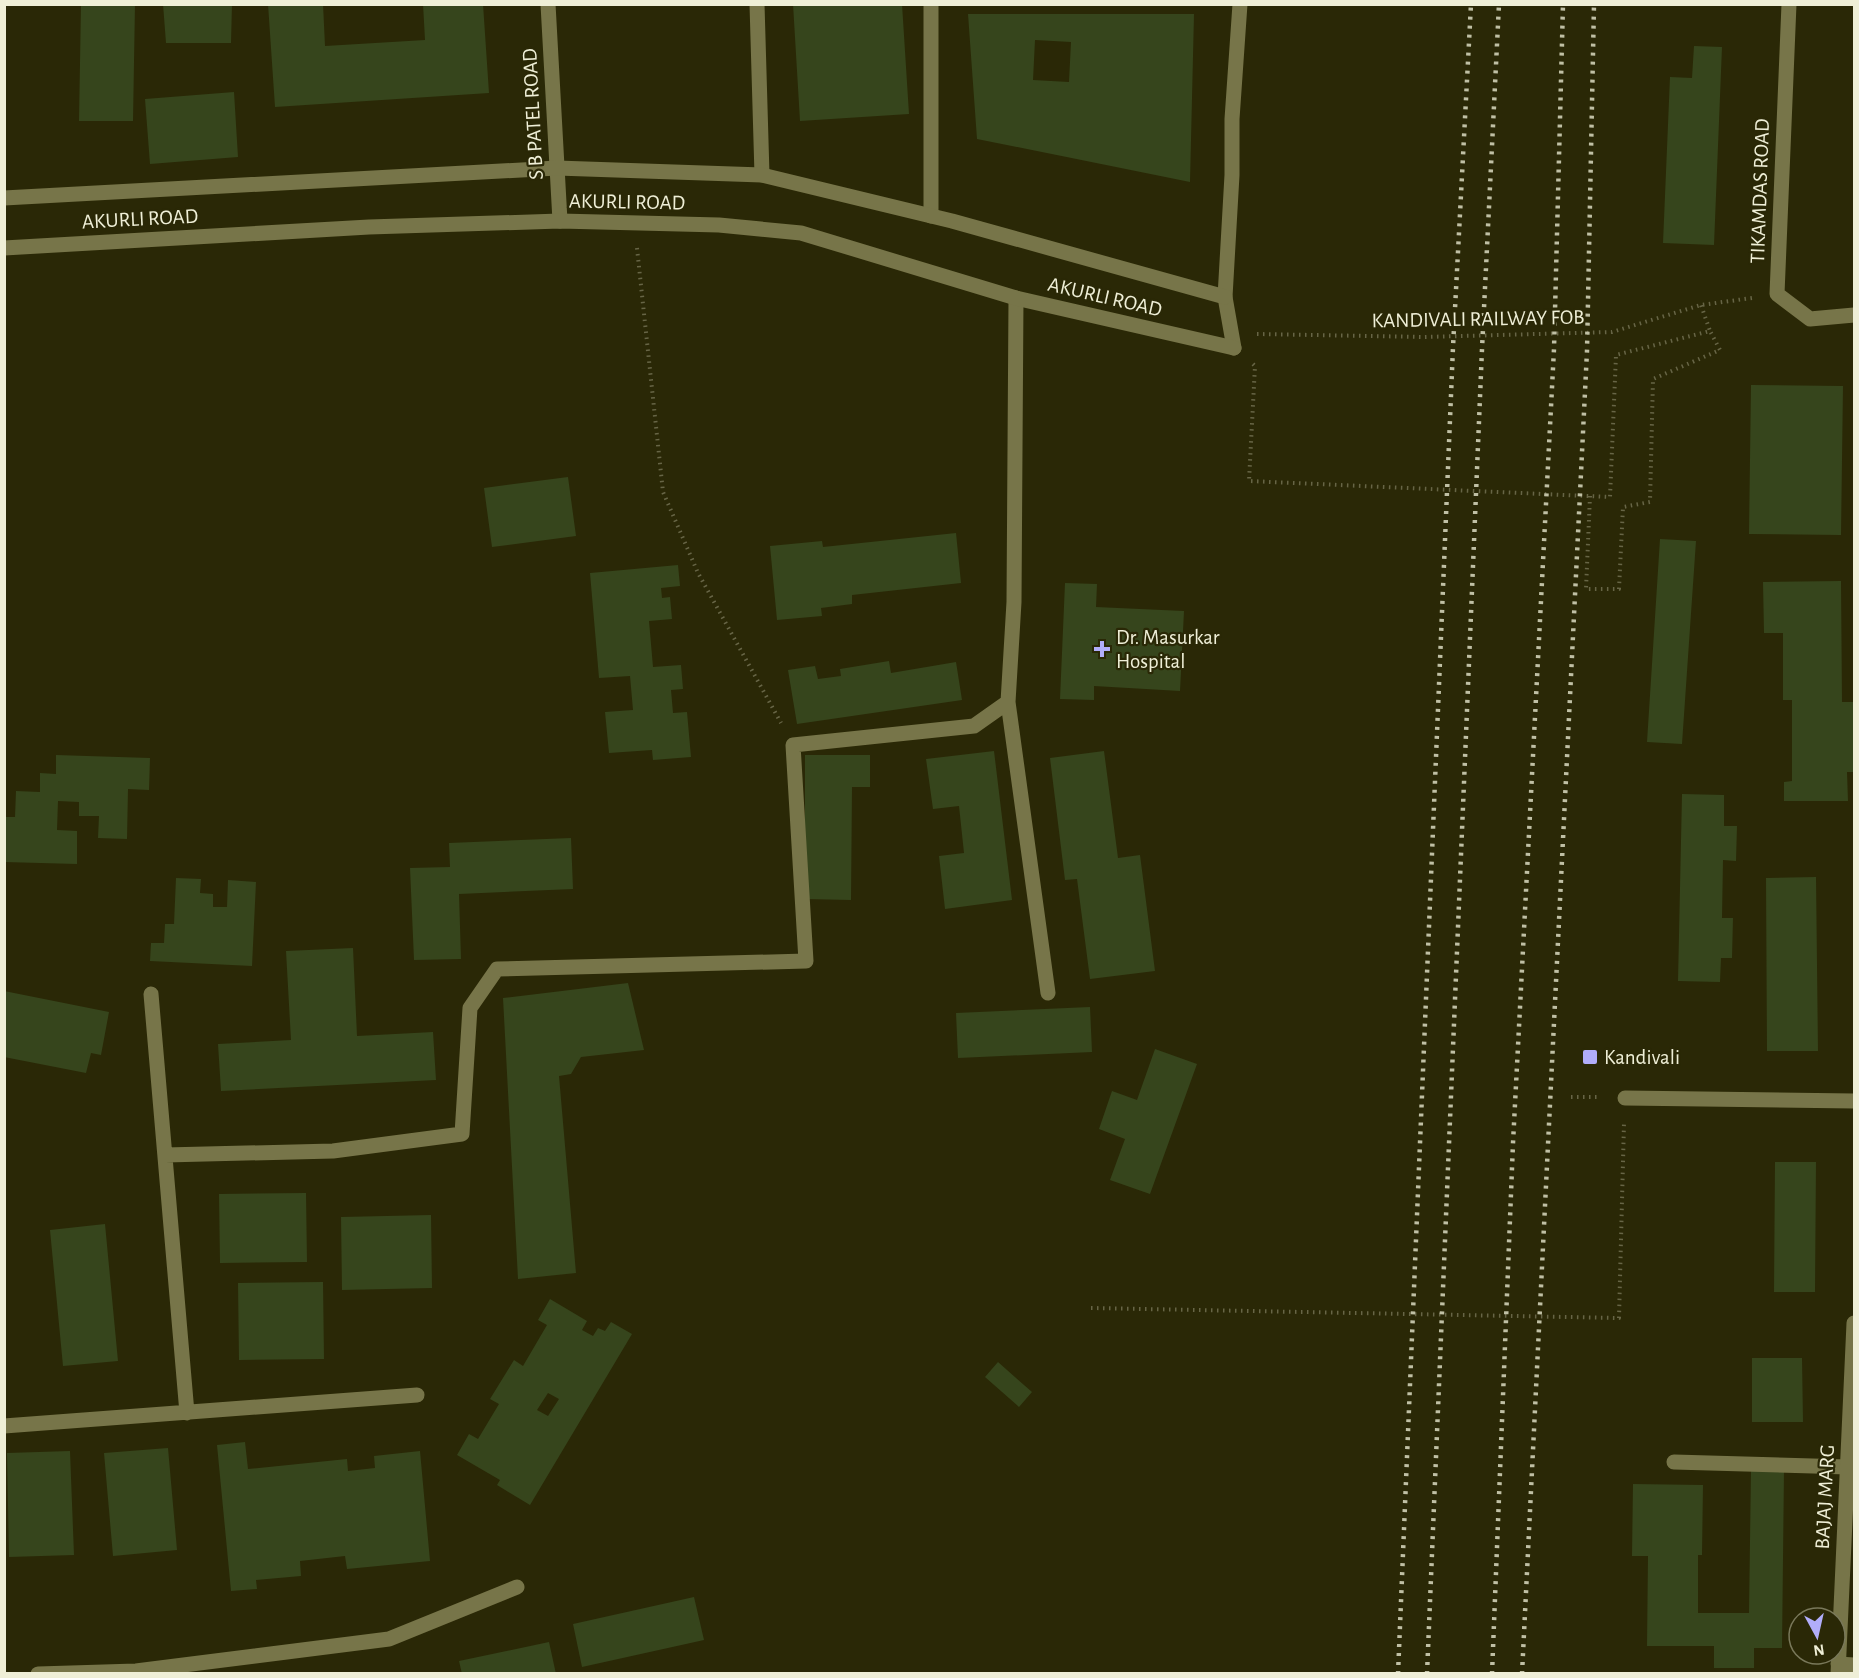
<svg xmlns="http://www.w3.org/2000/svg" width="1859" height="1678" font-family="'Alegreya Sans',sans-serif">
  <rect width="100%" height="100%" fill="#2a2806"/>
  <path fill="#36451c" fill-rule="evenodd" d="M 81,4 L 135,4 L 133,121 L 79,121 Z
    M 163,4 L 232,4 L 231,43 L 166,43 Z
    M 268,4 L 323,4 L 325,46 L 425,40 L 423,4 L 483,4 L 489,93 L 275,107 Z
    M 793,4 L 902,4 L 909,114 L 800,121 Z
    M 968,14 L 1194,14 L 1190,182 L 977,139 ZM 1035,40 L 1071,42 L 1069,82 L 1033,80 Z
    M 1694,46 L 1722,47 L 1714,245 L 1663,243 L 1670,77 L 1692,78 Z
    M 234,92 L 238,157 L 150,164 L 145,99 Z
    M 1751,385 L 1843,386 L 1841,535 L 1749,534 Z
    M 568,477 L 576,536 L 492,547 L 484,488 Z
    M 956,533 L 961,583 L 852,595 L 852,604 L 821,608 L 822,616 L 777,620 L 770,546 L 822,541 L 823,547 Z
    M 1660,539 L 1696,541 L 1682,744 L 1647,742 Z
    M 678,565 L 680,586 L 661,588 L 662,598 L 670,597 L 672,619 L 649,621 L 653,667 L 681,665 L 683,689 L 671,690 L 673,713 L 687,712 L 691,757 L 653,760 L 652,750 L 609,753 L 605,712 L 633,710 L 630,676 L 599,678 L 590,573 Z
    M 1841,581 L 1842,702 L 1854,702 L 1854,772 L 1847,772 L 1848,801 L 1784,801 L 1784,782 L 1792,781 L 1792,700 L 1783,700 L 1783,633 L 1764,633 L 1763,582 Z
    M 1065,583 L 1097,584 L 1096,607 L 1184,611 L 1180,691 L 1094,686 L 1094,700 L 1060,699 Z
    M 889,661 L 891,673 L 956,662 L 962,700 L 797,724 L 788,670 L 815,666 L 818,679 L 841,676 L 840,669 Z
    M 994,751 L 1012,900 L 945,909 L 939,856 L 964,853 L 959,806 L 933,809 L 926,759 Z
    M 1104,751 L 1118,858 L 1140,855 L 1155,971 L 1090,979 L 1077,879 L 1065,880 L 1050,758 Z
    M 56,755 L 150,758 L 149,790 L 128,789 L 127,839 L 98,838 L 99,816 L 79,816 L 79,802 L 58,801 L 57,830 L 77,831 L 77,864 L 4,862 L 4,817 L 15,817 L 16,791 L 40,792 L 40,773 L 56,774 Z
    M 805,755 L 870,755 L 870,787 L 852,787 L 851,900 L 805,899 Z
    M 1682,794 L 1724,795 L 1724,826 L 1737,826 L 1736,861 L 1723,860 L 1722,918 L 1733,918 L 1732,958 L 1721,958 L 1720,982 L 1678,981 Z
    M 571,838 L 573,889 L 459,894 L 461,959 L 414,960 L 410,868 L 450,867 L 449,843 Z
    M 1816,877 L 1818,1051 L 1767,1051 L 1766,878 Z
    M 176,878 L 201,879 L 200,893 L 213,894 L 213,907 L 227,907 L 228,880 L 256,882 L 252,966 L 150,961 L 151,943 L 164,943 L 165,924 L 174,924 Z
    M 353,948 L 357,1036 L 433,1032 L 436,1080 L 221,1091 L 218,1044 L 291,1040 L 286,951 Z
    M 628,983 L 644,1050 L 581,1057 L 571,1074 L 559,1076 L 576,1273 L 518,1279 L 503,998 Z
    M 4,991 L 109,1012 L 101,1055 L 91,1053 L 86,1073 L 4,1057 Z
    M 1090,1007 L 1092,1052 L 958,1058 L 956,1013 Z
    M 1155,1049 L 1197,1064 L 1150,1194 L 1110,1180 L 1125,1139 L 1099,1129 L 1112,1091 L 1137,1100 Z
    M 1775,1162 L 1816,1162 L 1815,1292 L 1774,1292 Z
    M 306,1193 L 307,1262 L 220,1263 L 219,1194 Z
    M 431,1215 L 432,1288 L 342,1290 L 341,1217 Z
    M 105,1224 L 118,1361 L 63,1366 L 50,1230 Z
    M 323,1282 L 324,1359 L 239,1360 L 238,1283 Z
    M 550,1299 L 587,1321 L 582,1330 L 593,1336 L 598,1328 L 605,1331 L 611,1322 L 632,1334 L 530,1505 L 497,1485 L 500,1480 L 457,1455 L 469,1434 L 478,1439 L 499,1404 L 490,1399 L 514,1360 L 523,1366 L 547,1325 L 538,1320 ZM 548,1393 L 559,1399 L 548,1416 L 537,1410 Z
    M 1752,1358 L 1802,1358 L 1803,1422 L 1752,1422 Z
    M 998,1362 L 1032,1392 L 1019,1407 L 985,1377 Z
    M 245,1442 L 248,1469 L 347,1459 L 348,1471 L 375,1468 L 374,1456 L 420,1451 L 430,1561 L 347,1569 L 345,1556 L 300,1561 L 301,1576 L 256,1580 L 257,1589 L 231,1591 L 217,1445 Z
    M 168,1448 L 177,1550 L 113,1556 L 104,1453 Z
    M 70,1451 L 74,1555 L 9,1557 L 7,1453 Z
    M 1751,1469 L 1784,1470 L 1782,1648 L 1754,1648 L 1754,1668 L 1714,1668 L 1714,1646 L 1647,1646 L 1648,1556 L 1632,1556 L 1633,1484 L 1703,1485 L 1702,1555 L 1698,1555 L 1698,1613 L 1749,1613 Z
    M 694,1597 L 704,1640 L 582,1667 L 573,1624 Z
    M 549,1642 L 556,1674 L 462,1674 L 459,1661 Z"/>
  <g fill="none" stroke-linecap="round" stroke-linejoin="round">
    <path stroke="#676546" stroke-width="4" stroke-dasharray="1.5 4.5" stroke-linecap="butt" d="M 637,248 L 663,492 L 698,573 L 781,723
      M 1257,334 L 1424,337 L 1612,332 L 1701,305 L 1752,298
      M 1253,364 L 1255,366 L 1249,481 L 1610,497 L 1616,355 L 1710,331 L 1701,305
      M 1590,496 L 1586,589 L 1619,589 L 1623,507 L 1650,502 L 1653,379 L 1720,350 L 1710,331
      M 1571,1097 L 1601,1097
      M 1091,1308 L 1619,1318 L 1624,1123"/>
    <path stroke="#777549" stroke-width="15" d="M 1234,348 L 1225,297 L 1232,175 L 1232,119 L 1240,4
      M 1674,1462 L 1848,1467"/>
    <path stroke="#777549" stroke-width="15" d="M 548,4 L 560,221
      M 757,4 L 762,175
      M 931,4 L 931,216
      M 1789,4 L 1777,294 L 1810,319 L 1854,315
      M 1008,702 L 1048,993
      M 151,994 L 187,1413
      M 1625,1098 L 1854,1101
      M 165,1155 L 333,1151 L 462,1134 L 470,1008 L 497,969 L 806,961 L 793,745 L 974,726 L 1008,702 L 1014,602 L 1016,298
      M 4,1426 L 417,1395
      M 38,1674 L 136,1671 L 389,1639 L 517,1587"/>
    <path stroke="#777549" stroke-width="15" d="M 4,198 L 557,168 L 762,175 L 952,221 L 1225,297
      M 4,248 L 369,227 L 560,221 L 719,225 L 801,233 L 1016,298 L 1234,348
      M 1838,1664 L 1854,1665
      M 1838,1674 L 1854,1323"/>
    <path stroke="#c0c0a5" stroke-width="4.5" stroke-dasharray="3 6" stroke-linecap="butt" d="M 1398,1674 L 1453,347 L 1471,4
      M 1427,1674 L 1482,349 L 1499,4
      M 1492,1674 L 1513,1143 L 1554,349 L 1563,4
      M 1522,1674 L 1587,351 L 1594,4"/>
  </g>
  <g fill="#b1adfa" stroke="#2a2806" stroke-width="2">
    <path d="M1099 640h6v6h6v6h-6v6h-6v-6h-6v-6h6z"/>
    <rect x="1582" y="1049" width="16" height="16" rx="3"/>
  </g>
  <g text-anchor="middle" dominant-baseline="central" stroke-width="4.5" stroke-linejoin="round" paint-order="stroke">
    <g font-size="21" fill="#efefd7" stroke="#2a2806">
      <text transform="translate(533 114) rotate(-93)">S B PATEL ROAD</text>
      <text transform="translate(1760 191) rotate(-88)">TIKAMDAS ROAD</text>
      <text transform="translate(627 202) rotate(1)">AKURLI ROAD</text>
      <text transform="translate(140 219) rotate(-3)">AKURLI ROAD</text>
      <text transform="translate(1105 297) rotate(13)">AKURLI ROAD</text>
      <text transform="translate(1478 319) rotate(-1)">KANDIVALI RAILWAY FOB</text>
      <text transform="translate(1825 1497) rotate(-87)">BAJAJ MARG</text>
    </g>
    <g font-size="21" fill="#efefd7" stroke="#2a2806" text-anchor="start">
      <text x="1116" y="637">Dr. Masurkar<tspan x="1116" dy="24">Hospital</tspan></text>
      <text x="1604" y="1057">Kandivali</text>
    </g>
  </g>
  <rect width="1859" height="1678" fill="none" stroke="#efefd7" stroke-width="12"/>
  <g transform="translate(1817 1636) rotate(172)"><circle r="28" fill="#2a2806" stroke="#79785a" stroke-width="1.5"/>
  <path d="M0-4.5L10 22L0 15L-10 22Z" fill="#b1adfa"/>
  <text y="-9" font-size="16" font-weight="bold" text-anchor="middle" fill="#efefd7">N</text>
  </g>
</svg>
